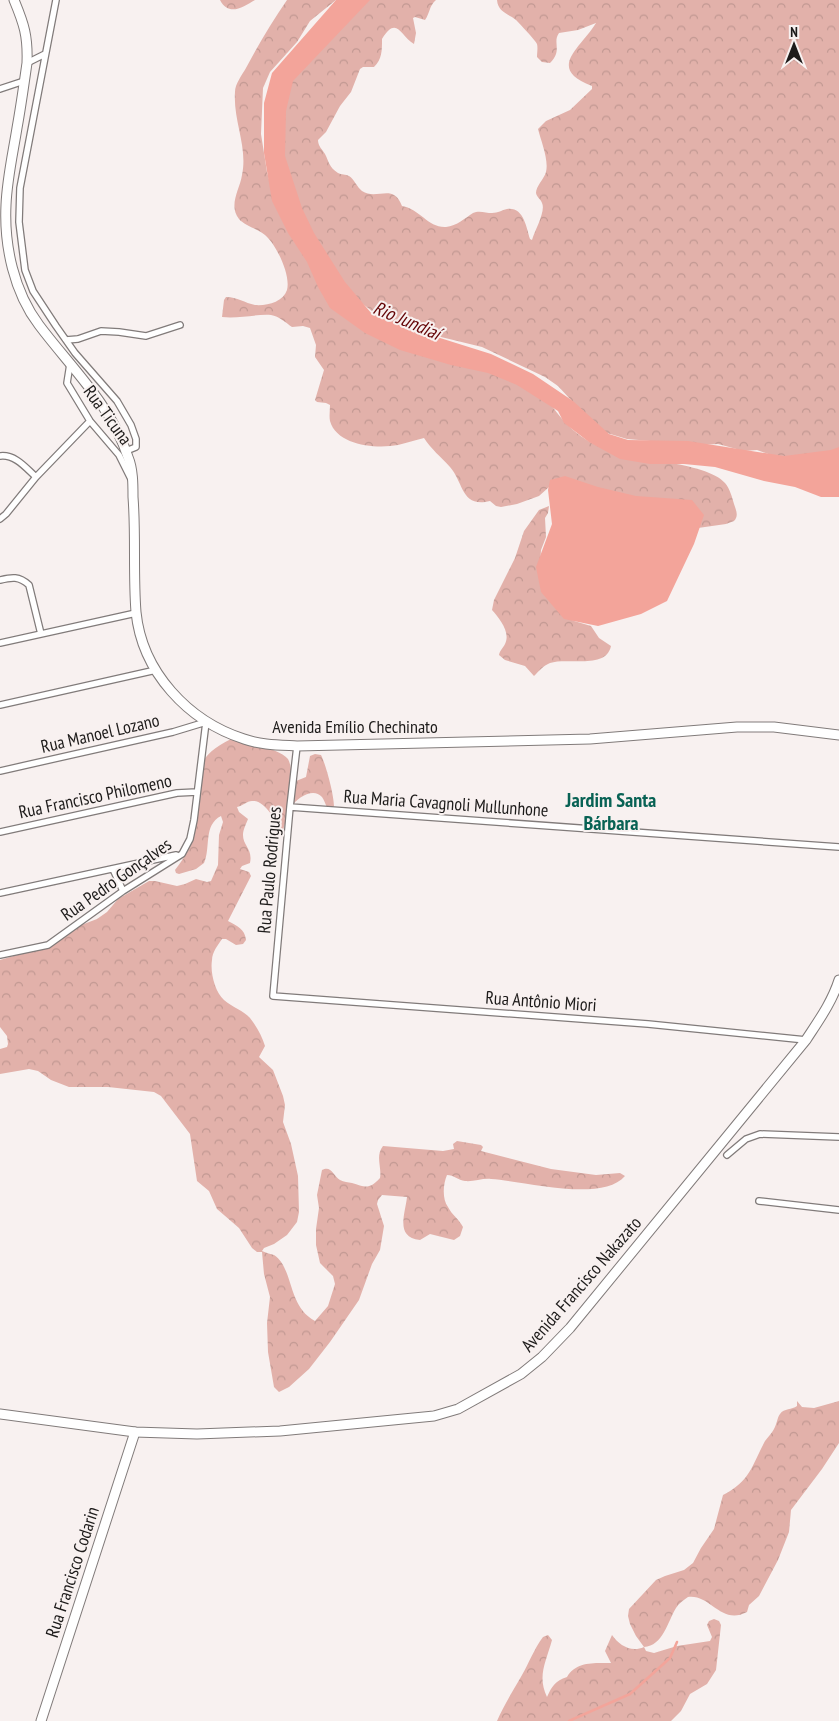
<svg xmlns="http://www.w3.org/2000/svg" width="839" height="1721" font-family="'PT Sans Narrow',sans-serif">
  <defs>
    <pattern id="forest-crowns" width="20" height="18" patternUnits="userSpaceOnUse" patternTransform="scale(1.25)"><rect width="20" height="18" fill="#e2b1aa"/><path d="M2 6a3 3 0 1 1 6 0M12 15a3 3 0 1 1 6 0" fill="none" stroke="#c19892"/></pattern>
  </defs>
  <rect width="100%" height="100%" fill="#f8f1f0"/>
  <path fill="url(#forest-crowns)" d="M 220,0 L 255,0 C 243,7 229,17 220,0 Z
    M 287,0 L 336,0 L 310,21 L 297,42 L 270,72 L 263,88 L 261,134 L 267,172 L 273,194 L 327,294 L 542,391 C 557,415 572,434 598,446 C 628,461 706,461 725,483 C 730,489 732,497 734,504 C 736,510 739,516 734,521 L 726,524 L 698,528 L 558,479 L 539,496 L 517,504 L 501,507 L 496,506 L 490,501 C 461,508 464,483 450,467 C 441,457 431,449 424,438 C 415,440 407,443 398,445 C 377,449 337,446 330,421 C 329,416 330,410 330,405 L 326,403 L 317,402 L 315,400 L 324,370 L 315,357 L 316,345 L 310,328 L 303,326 L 292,327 C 286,323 279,316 271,315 C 255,314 238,319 222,317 L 224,300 L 226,297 C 237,297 245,303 255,305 C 267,306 283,302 287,290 C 291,275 276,244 265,235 C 258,229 245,226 239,219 C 228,205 240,189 242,175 C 248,147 233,121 235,92 C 235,84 242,75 246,68 C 258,45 272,22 287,0 Z
    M 361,0 L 436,0 C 429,6 430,13 425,20 L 415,17 L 413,18 L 416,33 L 414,44 C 400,36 397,15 382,39 C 382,51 382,59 374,67 L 363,67 L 360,69 L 351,92 L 340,106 L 326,132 L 318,140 C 318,146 322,149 325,154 C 329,162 329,167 338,173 C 341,175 346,174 349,176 C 354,179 357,187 362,191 C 377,201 393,182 402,206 C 420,209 428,228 446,227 C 457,226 465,218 473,213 C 479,210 486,213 492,213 C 498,213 502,210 507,209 C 524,207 526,227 530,239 L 532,240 C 535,230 546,211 542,203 C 541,199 537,198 536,193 C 536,186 544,179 546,172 C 549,160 541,141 538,129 L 546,121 L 570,110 L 592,89 L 592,86 C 546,68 580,49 596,23 L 578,30 L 559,33 C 552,43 563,50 550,63 L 542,62 L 537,57 C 537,53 538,48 537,44 C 537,42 518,22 516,20 C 507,13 498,12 497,0 L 839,0 L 839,456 L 777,457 L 757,450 L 744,451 L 718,444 L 698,445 L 627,439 L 607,433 L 595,426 L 558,386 L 545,377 L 482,347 L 437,336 L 412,326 L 390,322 L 381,318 L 359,301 L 322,256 L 286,184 L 278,92 Z
    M 549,506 L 548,513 L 545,518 L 546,537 L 541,550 L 540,565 L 565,616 L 574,621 L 591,626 L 599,638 L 611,646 C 606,670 567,657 550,663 C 543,666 539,671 534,676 L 525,666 L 505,660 L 499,655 C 500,650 503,648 505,644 C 511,632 499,618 492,610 L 494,600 L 515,558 L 524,531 L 539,510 Z
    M 231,739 C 245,743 280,748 288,759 C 292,766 290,776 296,781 L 306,777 L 310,756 L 315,754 L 321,755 C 326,765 334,795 334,806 L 331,809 L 327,808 C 326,805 324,800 322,797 C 313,787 297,798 291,807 C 287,814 286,822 283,830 L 281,831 C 277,822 264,799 252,801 C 247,801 242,806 237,807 L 239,812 L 248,819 C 246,824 243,830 243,835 C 243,846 253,849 250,863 L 242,866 L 240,869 L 249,872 L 251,876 L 228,921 C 237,926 245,929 246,940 L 243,944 L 236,945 L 226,939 L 222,939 C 218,945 212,952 212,960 C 210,973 215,992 224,1000 C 232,1007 244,1011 250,1018 C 257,1027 262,1036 265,1046 L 259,1057 L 273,1070 L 283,1096 L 285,1105 L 283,1122 L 291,1144 L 298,1176 L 299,1212 L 297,1222 L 287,1235 L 274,1244 L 264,1248 L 262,1251 C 266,1253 271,1254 274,1255 C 294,1268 287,1306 315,1321 L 328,1306 L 335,1284 L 333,1276 L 320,1263 L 316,1245 L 316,1229 L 319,1208 L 317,1195 L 322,1170 C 331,1165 333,1175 340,1180 C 344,1182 348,1182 352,1183 C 365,1187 369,1190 380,1178 C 382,1167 375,1156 383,1146 L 443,1151 L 454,1149 L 453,1144 L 457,1141 L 481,1145 L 483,1147 L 481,1151 L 551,1169 L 596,1175 L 620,1173 L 625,1176 C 602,1203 524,1181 491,1179 C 483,1178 473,1182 465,1181 C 458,1180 454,1175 447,1175 C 443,1184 442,1199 448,1207 C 452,1215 459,1219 463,1227 L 460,1236 L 454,1240 L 430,1234 L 420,1240 C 395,1237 405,1215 407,1197 L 382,1195 L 378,1200 L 377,1204 L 384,1226 L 380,1250 L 372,1264 L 359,1300 L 330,1342 L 309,1369 L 289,1387 L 279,1392 L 274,1387 L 268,1352 L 267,1323 L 270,1297 L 264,1274 L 262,1252 L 257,1252 L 252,1248 L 239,1228 L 217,1209 L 209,1191 L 197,1181 L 190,1134 L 161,1096 L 154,1092 L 108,1087 L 69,1087 L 51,1080 L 38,1071 L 29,1069 L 0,1074 L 0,1049 L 7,1047 L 8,1044 L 7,1036 L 0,1027 L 0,960 L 37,949 L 76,927 L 97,919 L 107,912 L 118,899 L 149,881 L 155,881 L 177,886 L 185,884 L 196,879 L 207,882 L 211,881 L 218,865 L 219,835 L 223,822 L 221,816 C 203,825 211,848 204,863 L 196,869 L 179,874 L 176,873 L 175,870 C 184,858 194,844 195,829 C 199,787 184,762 231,739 Z
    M 797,1401 L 802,1407 L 814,1408 L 839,1401 L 839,1443 L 822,1469 L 791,1510 L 789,1532 L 778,1560 L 759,1596 L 749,1605 L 747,1612 C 721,1626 711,1594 688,1597 C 684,1600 679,1603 676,1608 C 668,1621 663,1646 644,1647 L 646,1651 L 654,1653 L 677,1646 L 710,1641 L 712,1637 L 707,1625 L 709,1621 L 714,1619 L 719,1621 L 721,1625 L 716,1670 L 707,1684 L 690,1694 L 681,1711 L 671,1721 L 497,1721 C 504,1705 513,1691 522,1675 C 529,1663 534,1649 543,1637 L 548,1635 L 552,1640 C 546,1662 537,1676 547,1697 C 552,1686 555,1681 567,1677 C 576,1661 595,1663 611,1663 L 605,1651 L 612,1635 C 619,1645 631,1653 644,1647 L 636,1636 L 630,1624 L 628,1616 L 629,1609 L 656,1580 L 665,1576 L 684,1570 L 693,1563 L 701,1548 L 714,1529 L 723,1495 C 751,1480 751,1467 765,1441 C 768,1437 772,1433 774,1429 C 777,1424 777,1418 780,1414 C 784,1408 792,1410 797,1406 Z"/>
  <path fill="#f3a49a" d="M 336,0 L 370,0 L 293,81 L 286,111 L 285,156 L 302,208 L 314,233 L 345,282 L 372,314 L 421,332 L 491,354 L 533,374 L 573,401 L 609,434 L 628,440 L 688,441 L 784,456 L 831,450 L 839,447 L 839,497 L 821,497 L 795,487 L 764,481 L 715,467 L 684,464 L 650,464 L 620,459 L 589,442 L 564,423 L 558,411 L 517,385 L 488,373 L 451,365 L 400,350 L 365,333 L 330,308 L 318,287 L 307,262 L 288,233 L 272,201 L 264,153 L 264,103 L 272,73 Z
    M 565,476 L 598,487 L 636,496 L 692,500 L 704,515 L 694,544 L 667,601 L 641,614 L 598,626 L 564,619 L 541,592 L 536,567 L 552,524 L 548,490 L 550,480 Z"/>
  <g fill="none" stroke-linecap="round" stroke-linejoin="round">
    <path stroke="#f3a49a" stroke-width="2.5" d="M 569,1721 L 630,1694 L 670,1658 L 677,1642"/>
    <defs>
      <path id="street" d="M 56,0 L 20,188 L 19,222 L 25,270 L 33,291 L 56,326 L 75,353 L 117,401 L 131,425 L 136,439 L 136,447 L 126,451
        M 27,63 L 45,54
        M 0,89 L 24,81
        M 66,340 L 78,339 L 101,331 L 119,332 L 146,336 L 180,325
        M 70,364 L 67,383 L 90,421 L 119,455 L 131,479
        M 0,456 C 15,454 26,468 36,477
        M 0,519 L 6,514 L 36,477 L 90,421
        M 0,580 C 12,577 19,576 29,585 L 41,634
        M 0,643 L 136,613
        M 0,705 L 156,670
        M 297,746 L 290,807 L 273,996 L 648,1024 L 806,1040
        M 0,771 L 173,732 L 206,722 L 194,820 L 190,839 L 182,854 L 123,891 L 48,945 L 0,955
        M 290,807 L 839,847
        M 0,832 L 177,793 L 197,792
        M 113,869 L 123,891
        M 0,893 L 176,855
        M 727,1155 L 746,1139 L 760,1134 L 839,1137
        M 759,1201 L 839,1210"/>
      <path id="secondary" d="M 41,1721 L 135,1432"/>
      <path id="primary" d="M 14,0 C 24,24 28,36 27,63 C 24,84 21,106 17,128 C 13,153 7,179 6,205 C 4,246 14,292 39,325 C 72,369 110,403 128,457 C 133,469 133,484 133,497 C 136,535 133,574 136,612 C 142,672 188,721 244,739 C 261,745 279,745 297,746 L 590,739 L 737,727 L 774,727 L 839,735
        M 0,1414 L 135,1432 L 197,1434 L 280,1431 L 434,1416 L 458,1409 L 521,1374 L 542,1357 L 570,1328 L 806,1040 C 819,1020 832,1002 839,980"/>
    </defs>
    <use href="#street" stroke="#817b7a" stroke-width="8"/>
    <use href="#secondary" stroke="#817b7a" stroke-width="11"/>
    <use href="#primary" stroke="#817b7a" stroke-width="11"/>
    <use href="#street" stroke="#fff" stroke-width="5.5"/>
    <use href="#secondary" stroke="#fff" stroke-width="9"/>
    <use href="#primary" stroke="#fff" stroke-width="9"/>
  </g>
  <g text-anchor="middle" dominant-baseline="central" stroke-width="4" stroke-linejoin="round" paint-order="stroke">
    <g font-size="18" fill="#1d1b1a" stroke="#f8f1f0">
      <text transform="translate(108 415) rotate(54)">Rua Ticuna</text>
      <text x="355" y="726">Avenida Emílio Chechinato</text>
      <text transform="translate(100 733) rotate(-13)">Rua Manoel Lozano</text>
      <text transform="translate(95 796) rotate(-12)">Rua Francisco Philomeno</text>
      <text transform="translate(446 803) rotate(4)">Rua Maria Cavagnoli Mullunhone</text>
      <text transform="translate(269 870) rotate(-85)">Rua Paulo Rodrigues</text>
      <text transform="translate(116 879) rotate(-35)">Rua Pedro Gonçalves</text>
      <text transform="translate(541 1001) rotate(4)">Rua Antônio Miori</text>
      <text transform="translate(581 1284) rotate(-49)">Avenida Francisco Nakazato</text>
      <text transform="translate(72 1572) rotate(-72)">Rua Francisco Codarin</text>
    </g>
    <g font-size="19" font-style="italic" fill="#640507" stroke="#f8f1f0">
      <text transform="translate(407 320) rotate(23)">Rio Jundiaí</text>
    </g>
    <g font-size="20" font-weight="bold" fill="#086254" stroke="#f8f1f0">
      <text x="611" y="800">Jardim Santa<tspan x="611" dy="23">Bárbara</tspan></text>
    </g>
  </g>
  <g transform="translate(794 45)" stroke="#f8f1f0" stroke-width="4" paint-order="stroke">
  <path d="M0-4L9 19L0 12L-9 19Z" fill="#1d1b1a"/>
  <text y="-8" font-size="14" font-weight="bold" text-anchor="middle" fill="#1d1b1a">N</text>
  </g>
</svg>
